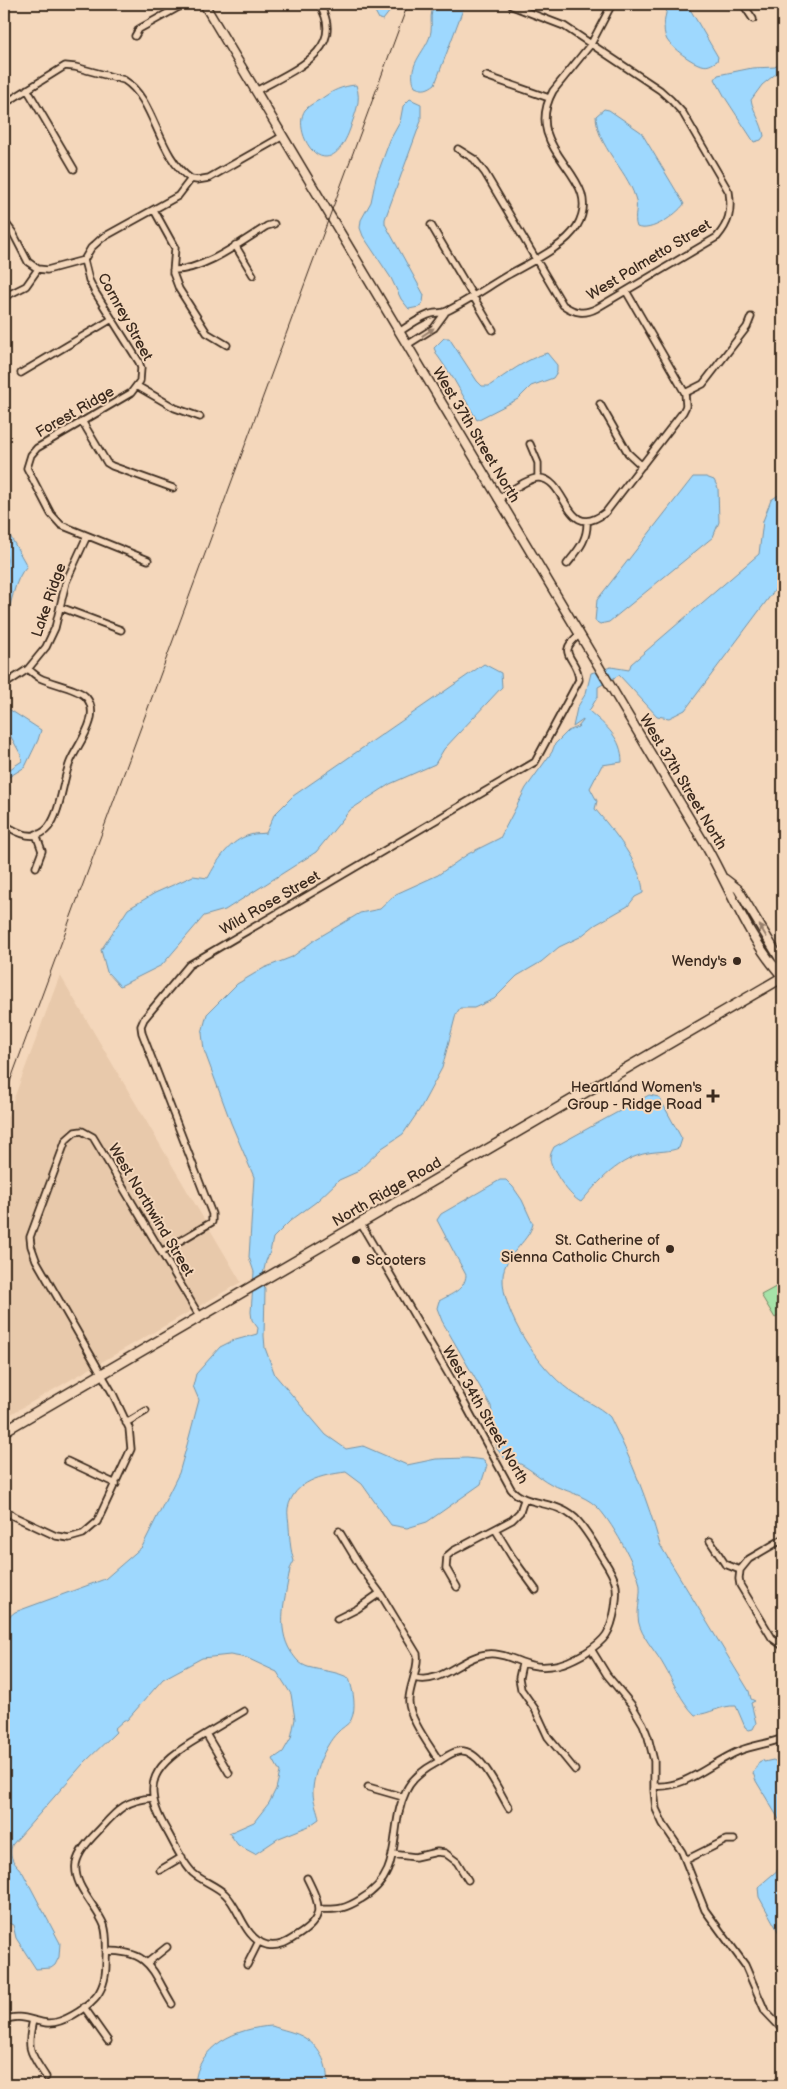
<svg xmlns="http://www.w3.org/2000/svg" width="787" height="2089" font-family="'Balsamiq Sans',sans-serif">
  <rect width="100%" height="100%" fill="#f4d7bb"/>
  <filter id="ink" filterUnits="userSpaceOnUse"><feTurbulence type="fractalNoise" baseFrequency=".02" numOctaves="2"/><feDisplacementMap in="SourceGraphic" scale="10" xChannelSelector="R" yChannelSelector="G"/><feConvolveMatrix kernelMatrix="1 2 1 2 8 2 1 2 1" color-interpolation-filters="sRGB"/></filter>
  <g filter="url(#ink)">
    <path fill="#e8c9ab" d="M 60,975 L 241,1282 L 4,1418 L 4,1125 Z"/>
    <path fill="#a6e2a8" stroke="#708663" d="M 783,1283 L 783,1313 L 775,1318 L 761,1295 Z"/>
    <path fill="#9ed8fe" stroke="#7692a4" d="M 371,4 L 394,4 L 394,6 L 383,20 L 379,19 Z
      M 440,4 L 465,4 L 435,84 C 428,89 424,91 415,87 C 405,63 429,50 431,31 C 432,24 430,18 432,11 Z
      M 668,4 L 687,4 L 718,57 L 717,61 C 712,64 708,67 702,65 C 693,64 671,47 667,40 C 661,29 666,14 668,4 Z
      M 783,60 L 783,68 L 762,85 L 751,100 C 754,113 762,123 764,136 L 761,140 L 754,142 L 726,99 L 715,79 L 718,75 L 752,68 L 775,67 Z
      M 356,85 C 362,101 355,113 350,129 C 327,192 290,132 305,110 C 309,105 316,102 321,99 C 332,91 342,86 356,85 Z
      M 410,99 L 421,104 L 421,121 L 385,219 L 385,224 L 424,295 L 423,302 L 419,307 L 409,309 L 401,299 L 391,278 L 363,236 L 360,228 L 361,220 L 371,202 L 376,178 L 390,140 L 400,122 L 403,106 Z
      M 604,109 L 609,110 L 641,132 L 684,204 C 676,215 651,233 637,227 C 633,217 639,207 635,197 C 626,168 597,147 596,116 Z
      M 444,338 L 449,338 L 477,381 L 482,386 L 489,386 C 507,374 526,359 547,353 L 557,365 L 557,372 L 553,378 L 531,386 L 518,399 L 477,420 L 453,378 L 437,355 L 434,348 Z
      M 693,477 L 706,477 L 714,480 L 718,488 L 719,522 L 713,537 L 609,622 L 600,624 L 595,621 L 597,600 Z
      M 783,492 L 783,579 L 685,710 L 669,718 L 657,716 L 619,675 L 598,687 L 598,696 L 589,711 C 606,726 622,738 622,762 L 602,765 L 590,788 L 597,801 L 595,809 C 612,829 643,866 643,893 L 635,897 L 628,906 L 595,925 L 580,937 L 559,947 L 541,962 L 517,976 L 494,999 L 474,1008 L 460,1008 L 456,1014 L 442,1068 L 420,1109 L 403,1134 L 382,1148 L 357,1172 L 339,1180 L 316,1202 L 290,1221 L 273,1238 L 270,1252 L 266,1261 L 263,1274 L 265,1290 L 264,1336 L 265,1348 L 275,1375 L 326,1435 L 346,1449 L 363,1446 L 407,1465 L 436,1459 L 467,1458 L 484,1460 L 487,1465 L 481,1484 L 427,1522 L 407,1528 L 391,1525 L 362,1484 L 346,1472 C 322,1475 294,1481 288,1508 C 287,1514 289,1521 289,1527 C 290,1539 290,1549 294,1561 L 290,1569 C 286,1597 275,1626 291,1652 C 296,1659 299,1664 308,1667 C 322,1671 336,1671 349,1678 C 353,1691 357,1707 351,1720 C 348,1725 341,1728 337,1733 C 325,1745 312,1776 313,1793 C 313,1801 318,1811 319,1819 L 309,1826 L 279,1838 L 255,1854 L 238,1845 L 229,1833 L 254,1822 L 269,1803 L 276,1789 L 280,1772 L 273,1759 L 283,1752 L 291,1738 L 295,1719 L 291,1694 L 277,1672 L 247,1658 L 230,1655 L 202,1658 L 163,1679 L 127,1720 L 124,1720 L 114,1729 L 116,1732 L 83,1764 L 12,1845 C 8,1859 15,1863 23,1873 L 60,1943 L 59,1957 L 55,1965 L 51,1968 L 36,1969 L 16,1938 L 13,1925 L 4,1921 L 4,1621 L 15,1612 L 105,1579 L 142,1547 L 179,1473 L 187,1445 L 199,1400 L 193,1386 L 196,1374 L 220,1347 L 232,1341 L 257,1334 L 258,1328 L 252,1320 L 251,1312 L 254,1272 L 249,1257 L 254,1177 L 231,1123 L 204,1050 L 202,1033 L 207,1014 L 237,984 L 264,968 L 292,957 L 316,939 L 360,913 L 380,909 L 396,894 L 438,875 L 468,854 L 500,838 L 526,788 L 552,752 L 555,744 L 568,731 L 578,727 L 583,721 L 583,720 L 573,727 L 577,708 L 586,693 L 591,673 L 611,667 L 629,670 L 631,664 L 759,554 L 763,521 L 771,500 Z
      M 4,525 L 27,566 C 13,580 12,606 4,624 L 4,580 L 7,560 L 4,548 Z
      M 484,664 L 501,673 L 502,687 L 444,749 L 435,764 L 390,784 L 350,810 L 316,852 L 225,910 L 204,916 L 162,965 L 120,986 L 107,972 L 101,950 L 128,909 L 155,893 L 193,876 L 208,878 C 217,861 230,840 250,835 C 255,833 261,834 266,833 L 274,815 L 293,796 Z
      M 4,706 L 41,730 L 38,740 L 25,767 L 4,780 L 4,773 L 22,761 L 21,755 L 4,724 Z
      M 649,1095 L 659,1097 L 682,1139 L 679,1148 C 669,1152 659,1151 648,1153 C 619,1158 599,1181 581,1202 C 570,1197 552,1171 550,1159 C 550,1154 552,1151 554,1147 Z
      M 500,1180 L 506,1180 L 513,1187 L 522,1200 L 533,1224 C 528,1243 504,1255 503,1276 C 501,1313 540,1369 569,1390 C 582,1400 598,1405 610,1417 C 631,1459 648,1501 660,1545 L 749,1691 L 751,1699 L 755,1701 L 751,1703 L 756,1723 L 753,1729 L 749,1730 L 745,1727 L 736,1706 C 721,1705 710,1714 695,1715 C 681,1701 674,1683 664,1666 C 657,1653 645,1641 640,1627 C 635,1614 641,1599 640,1586 C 638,1568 609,1517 596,1506 C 584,1495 565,1491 551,1484 C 536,1476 523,1461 505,1459 L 497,1449 L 491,1406 L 442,1321 L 437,1308 L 439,1301 C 451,1294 465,1290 466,1275 L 437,1220 L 441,1214 Z
      M 763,1760 L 764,1762 L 773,1760 L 783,1765 L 783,1826 L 756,1781 L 753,1773 L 759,1762 Z
      M 783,1855 L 783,1940 L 759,1897 L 758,1887 L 779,1869 Z
      M 272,2026 C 282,2030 296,2032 305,2038 C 321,2048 329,2067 327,2085 L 195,2085 C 197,2045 237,2028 272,2026 Z"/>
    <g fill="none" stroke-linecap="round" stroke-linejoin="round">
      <defs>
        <path id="minor" d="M 743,4 L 753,19
          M 135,36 L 139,29 L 184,4
          M 486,76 L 549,98
          M 27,89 L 74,169
          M 256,91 C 289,72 349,51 319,4
          M 4,104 L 65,66 L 75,67 L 124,80 C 156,100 157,156 191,179
          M 458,149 L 474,159 L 485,173 L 563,305 C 575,313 584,315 597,308 L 717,237 C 729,223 732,211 729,192 L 683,113 L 671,100 L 660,90 L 564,26 L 512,6
          M 154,210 L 175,248 L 173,273 L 179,289 L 207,333 L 227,345
          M 4,221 L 13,233 L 28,262 L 38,269 L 47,270 L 84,260
          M 431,225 L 493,330
          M 235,245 L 253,275
          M 84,260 L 89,280 L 95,292 L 139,362 L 141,368 L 140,381 L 131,393 L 37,448 L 31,455 L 27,468 L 51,514 L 61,525 L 148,560
          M 84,260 L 91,248 L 102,238 L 178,196 L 191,179 L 197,180 L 209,178 L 283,136
          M 173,270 C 203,271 241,242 267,226 L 274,224
          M 626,291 L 685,393
          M 4,297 L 26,286 L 38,269
          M 399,332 C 408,326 418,319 428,315 C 434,312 441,314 447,311 C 467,301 486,288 506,276 C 527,264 565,247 577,226 C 607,175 519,153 553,91 L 591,44 L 612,4
          M 407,345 L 434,328 L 445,313
          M 21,373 L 112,319
          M 137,386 L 175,408 L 200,417
          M 600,404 L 628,453 L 642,466
          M 82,421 L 107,463 L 112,466 L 173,488
          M 530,444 L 538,463 L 538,477
          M 498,499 C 508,493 529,477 539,478 C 568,479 565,544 606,512 L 683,412 L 686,406 L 685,393 L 703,384 L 747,327 L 751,317
          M 567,564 C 578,550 588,540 587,521
          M 60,607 L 121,630
          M 4,685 L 28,669 L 46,647 L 55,628 L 66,582 L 87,536
          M 10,828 C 62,859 58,786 71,760 C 79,742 102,716 86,697 C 78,688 52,684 40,678 C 36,676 32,672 28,669
          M 36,867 L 42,851 L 36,834
          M 4,952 L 5,954
          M 361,1224 L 453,1382 L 511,1489 C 526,1507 553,1499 575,1518 C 585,1528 592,1540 599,1552 C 604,1561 612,1571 615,1582 C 618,1591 616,1599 615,1608 C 611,1632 606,1640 585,1653 C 574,1659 563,1665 550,1666 C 526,1669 515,1656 495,1654 C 464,1651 445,1686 414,1678
          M 161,1252 L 212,1222 L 212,1214 L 142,1033 L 141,1026 L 144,1019 L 189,965 L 535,762 L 579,680 C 578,657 554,655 579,635
          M 126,1423 L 146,1411
          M 67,1461 L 116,1484
          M 4,1509 L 13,1516 L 56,1536 L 69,1538 L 83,1534 L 97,1522 L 131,1449 L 129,1428 L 113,1394 L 36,1260 L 31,1246 L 30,1237 L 66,1140 L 75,1132 L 82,1131 L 93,1137 L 200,1317
          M 495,1529 L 512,1557 L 536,1590
          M 339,1531 L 360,1566 L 380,1593
          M 710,1541 L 725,1564 L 740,1570 L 749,1559 L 783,1539
          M 740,1570 L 739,1579 L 740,1585 L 772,1638 L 783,1646
          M 457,1587 L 446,1568 L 447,1556 L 453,1551 L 512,1520 L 520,1512 L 524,1500
          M 337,1619 L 357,1609 L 380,1593 L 417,1654 C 419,1669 410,1684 409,1699 C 407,1716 430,1746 439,1761
          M 591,1649 L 607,1675 L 631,1704 L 643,1724 L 648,1737 L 654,1761 L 654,1790 L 656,1809 L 663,1824 L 682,1852 L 705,1910 L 745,1965 L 765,2011 L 783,2030
          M 522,1664 L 519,1678 L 521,1689 L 535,1709 L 548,1737 L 575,1770
          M 244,1711 C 229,1720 214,1729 199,1738 C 155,1764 138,1783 167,1831 C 175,1845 182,1862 193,1873 C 202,1881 215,1885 225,1894 C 240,1908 244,1939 267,1945 C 278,1947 286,1943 295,1937 C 326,1919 321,1906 307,1878
          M 206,1734 L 229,1773
          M 654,1786 C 686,1789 710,1763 739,1751 C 753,1745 769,1744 783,1738
          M 368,1787 L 403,1797
          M 392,1854 L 415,1857 L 437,1852 L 445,1853 L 457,1862 L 468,1880
          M 686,1860 L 726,1840 L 734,1840
          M 160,1870 L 182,1857
          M 319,1909 C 338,1910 345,1909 361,1899 C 406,1873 387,1830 406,1791 C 412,1778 423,1770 436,1763 C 443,1759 451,1752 459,1751 C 481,1748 499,1792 509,1808
          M 106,1951 C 151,1951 151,1969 172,2004
          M 147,1963 L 167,1947
          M 247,1965 L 259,1941
          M 84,2007 L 108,2041
          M 4,2011 L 7,2019
          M 33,2020 C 26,2050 30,2052 46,2077
          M 4,2021 C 19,2012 33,2022 48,2023 C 62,2024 85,2009 94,1999 C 104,1989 106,1976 106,1963 C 106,1951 108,1937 104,1925 C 96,1905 73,1886 76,1864 C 79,1849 93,1837 102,1827 C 119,1808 127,1800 153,1798"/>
        <path id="tertiary" d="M 204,4 L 707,848 C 731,891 749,940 783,977
          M 725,879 L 738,889 L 780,959 L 783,975"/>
        <path id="secondary" d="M 4,1431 L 783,977"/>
      </defs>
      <use href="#minor" stroke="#3b2a1e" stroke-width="9"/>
      <use href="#tertiary" stroke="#3b2a1e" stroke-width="11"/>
      <use href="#secondary" stroke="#3b2a1e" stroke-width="12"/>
      <use href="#minor" stroke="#f4d7bb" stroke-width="5.5"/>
      <use href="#tertiary" stroke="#f4d7bb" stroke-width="8"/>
      <use href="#secondary" stroke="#f4d7bb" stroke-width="9"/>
      <path stroke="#3b2a1e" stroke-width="1" d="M 4,1098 L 408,4"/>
    </g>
    <defs><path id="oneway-solid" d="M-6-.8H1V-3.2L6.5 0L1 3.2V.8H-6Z" transform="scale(1.25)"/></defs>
    <g fill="#98806c">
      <use href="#oneway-solid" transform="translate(428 332) rotate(-34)"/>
      <use href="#oneway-solid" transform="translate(763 931) rotate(-121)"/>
    </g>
  </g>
  <g fill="#3b2a1e" stroke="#f4d7bb" stroke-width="2">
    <circle cx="737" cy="961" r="5"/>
    <path d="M710.5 1088.5h5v5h5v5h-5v5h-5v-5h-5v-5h5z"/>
    <circle cx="670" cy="1249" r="5"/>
    <circle cx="356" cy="1260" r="5"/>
  </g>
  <g text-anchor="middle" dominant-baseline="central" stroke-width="4" stroke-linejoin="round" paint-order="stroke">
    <g font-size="15" fill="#3b2a1e" stroke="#f4d7bb">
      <text transform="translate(649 260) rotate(-31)">West Palmetto Street</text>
      <text transform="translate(125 317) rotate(61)">Cornrey Street</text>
      <text transform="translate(75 412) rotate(-30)">Forest Ridge</text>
      <text transform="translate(476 435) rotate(59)">West 37th Street North</text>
      <text transform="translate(49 600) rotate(-71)">Lake Ridge</text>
      <text transform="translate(683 782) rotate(59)">West 37th Street North</text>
      <text transform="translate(270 903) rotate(-30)">Wild Rose Street</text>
      <text transform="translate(387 1192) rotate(-30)">North Ridge Road</text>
      <text transform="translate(151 1210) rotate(59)">West Northwind Street</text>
      <text transform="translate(485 1415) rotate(60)">West 34th Street North</text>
    </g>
    <g font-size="15" fill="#3b2a1e" stroke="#f4d7bb" text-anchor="end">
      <text x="727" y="961">Wendy's</text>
      <text x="702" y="1087">Heartland Women's<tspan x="702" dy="17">Group - Ridge Road</tspan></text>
      <text x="660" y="1240">St. Catherine of<tspan x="660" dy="17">Sienna Catholic Church</tspan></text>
      <text x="366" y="1260" text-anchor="start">Scooters</text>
    </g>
  </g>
  <rect width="787" height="2089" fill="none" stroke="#f4d7bb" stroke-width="20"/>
  <rect x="10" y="10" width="767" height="2069" fill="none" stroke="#3b2a1e" stroke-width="2" filter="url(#ink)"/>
</svg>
